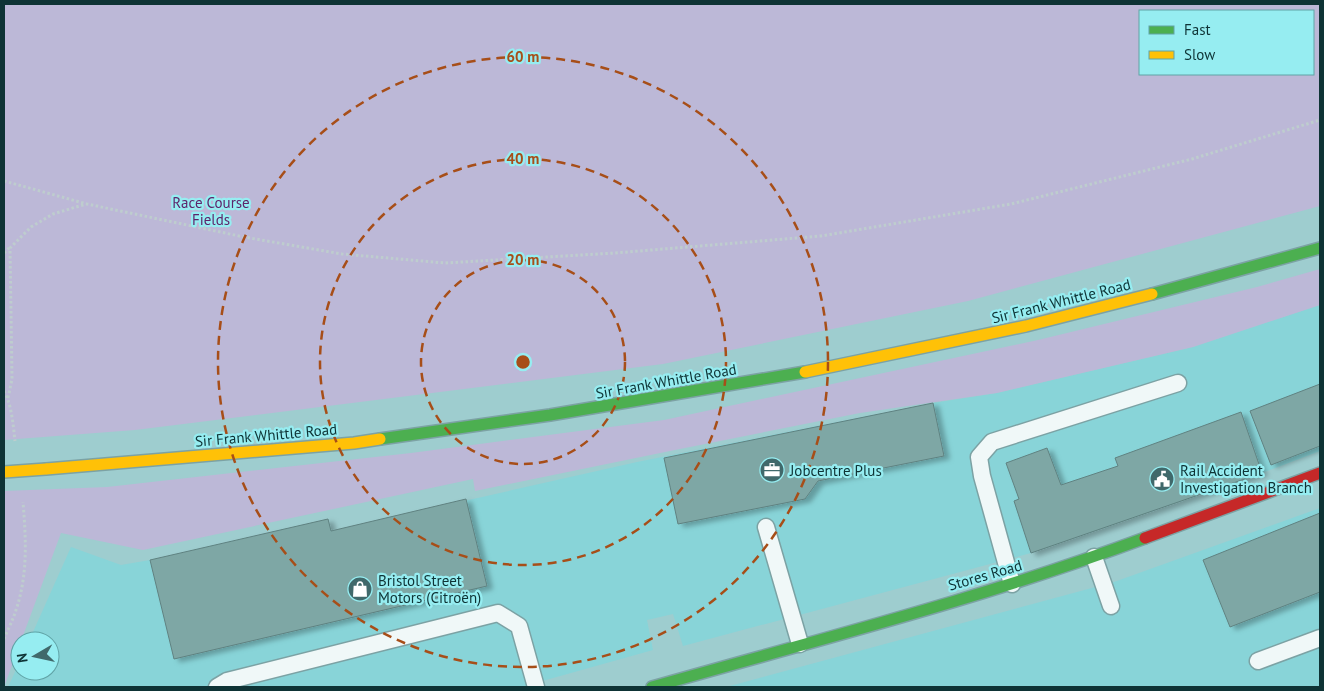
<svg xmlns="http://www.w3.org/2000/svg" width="1324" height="691" font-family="'PT Sans',sans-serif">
  <defs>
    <filter id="shadow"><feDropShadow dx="5.5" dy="3" stdDeviation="2.5" flood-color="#0004"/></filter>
  </defs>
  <rect width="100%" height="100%" fill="#9ecdcf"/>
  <path fill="#88d4d8" d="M 1320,305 L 1320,451 L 1262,473 L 1031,553 L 683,646 L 673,614 L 647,620 L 653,650 L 521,687 L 8,687 L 20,661 L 20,671 L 50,671 L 50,641 L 29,641 L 71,547 L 121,565 L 150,560 L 328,519 L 331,531 L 637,462 L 933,403 L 997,393 L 1193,347 Z
    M 1320,508 L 1320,687 L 726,687 L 1114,582 Z"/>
  <path fill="#bcb8d7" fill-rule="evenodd" d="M 4,4 L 1320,4 L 1320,206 L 968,301 L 663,364 L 135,430 L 4,440 ZM 1313,11 L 1313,74 L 1140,74 L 1140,11 Z
    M 1320,269 L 1320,305 L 1193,347 L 997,393 L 860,413 L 670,451 L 475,491 L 473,479 L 143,550 L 61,533 L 4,687 L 4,491 L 107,487 L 411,453 L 664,420 L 1038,340 L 1257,287 Z"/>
  <path fill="#7ea7a5" stroke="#608281" filter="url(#shadow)" d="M 1320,384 L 1320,446 L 1271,465 L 1250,411 Z
    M 933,403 L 944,456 L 818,481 L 805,499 L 678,524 L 664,458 Z
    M 1241,412 L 1262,473 L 1031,553 L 1014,501 L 1019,499 L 1006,463 L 1047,448 L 1061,485 L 1118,466 L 1115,458 Z
    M 466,499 L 487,586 L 174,659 L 150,560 L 328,519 L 331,531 Z
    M 1320,513 L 1320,592 L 1230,627 L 1203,560 Z"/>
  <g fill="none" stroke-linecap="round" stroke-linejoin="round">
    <defs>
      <path id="lane" d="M 766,527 L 800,644
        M 1094,557 L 1111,606
        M 1012,584 L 982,476 L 979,457 L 992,442 L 1178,383
        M 1258,661 L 1320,638
        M 217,687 L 227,681 L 498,613 L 519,626 L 536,687"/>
      <path id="fast" d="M 1152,294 L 1320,248
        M 380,439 L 550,415 L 805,372
        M 652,687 C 817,640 984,598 1145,538"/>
      <path id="slow" d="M 805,372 L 1026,326 L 1152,294
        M 46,469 L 354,443 L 380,439"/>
      <path id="jam" d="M 1145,538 L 1320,473"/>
    </defs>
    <use href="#lane" stroke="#7ca2a4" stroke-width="19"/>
    <use href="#fast" stroke="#7ca2a4" stroke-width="14"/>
    <use href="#slow" stroke="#7ca2a4" stroke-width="14"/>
    <use href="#jam" stroke="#7ca2a4" stroke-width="14"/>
    <path stroke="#becdce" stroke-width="3" stroke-dasharray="2.5 2.5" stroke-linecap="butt" d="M 4,181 L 87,204 L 244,237 L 342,254 L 445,263 L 615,253 L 821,236 L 1011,204 L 1192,159 L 1320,120
      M 4,253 L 9,248
      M 4,391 C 12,406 13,424 15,441
      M 8,398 L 12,379 L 10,248 L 31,227 L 53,214 L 86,204
      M 4,639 C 8,629 13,620 16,610 C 28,575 26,538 23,502"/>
    <use href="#lane" stroke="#f0f8f8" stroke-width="16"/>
    <use href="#fast" stroke="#4caf50" stroke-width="11"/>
    <use href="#slow" stroke="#ffc107" stroke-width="11"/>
    <use href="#jam" stroke="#c62828" stroke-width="11"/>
    <defs>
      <path id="slow-bridge" d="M 4,472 L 46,469"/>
    </defs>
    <use href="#slow-bridge" stroke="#7ca2a4" stroke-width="14" stroke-linecap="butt"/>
    <use href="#slow-bridge" stroke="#ffc107" stroke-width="11"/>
  </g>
  <g fill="none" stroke="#a74e18" stroke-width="2.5" stroke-dasharray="9 6">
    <circle cx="523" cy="362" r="102"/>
    <circle cx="523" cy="362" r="203"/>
    <circle cx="523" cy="362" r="305"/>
  </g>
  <defs>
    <symbol id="office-disc" viewBox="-11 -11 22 22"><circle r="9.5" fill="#40696b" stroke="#96edf1"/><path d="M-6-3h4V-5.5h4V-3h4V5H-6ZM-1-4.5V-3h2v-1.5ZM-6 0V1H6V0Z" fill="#fff"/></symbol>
    <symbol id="civic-disc" viewBox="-11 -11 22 22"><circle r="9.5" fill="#40696b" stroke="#96edf1"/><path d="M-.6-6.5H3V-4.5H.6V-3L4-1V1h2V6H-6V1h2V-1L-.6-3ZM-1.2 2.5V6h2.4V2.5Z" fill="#fff"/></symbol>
    <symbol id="shop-disc" viewBox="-11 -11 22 22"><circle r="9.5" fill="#40696b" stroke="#96edf1"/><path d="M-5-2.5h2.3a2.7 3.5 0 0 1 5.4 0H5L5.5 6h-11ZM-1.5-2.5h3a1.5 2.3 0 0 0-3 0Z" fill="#fff"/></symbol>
  </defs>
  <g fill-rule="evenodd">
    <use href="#office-disc" x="758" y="456" width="28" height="28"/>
    <use href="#civic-disc" x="1148" y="465" width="28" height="28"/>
    <use href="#shop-disc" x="346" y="575" width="28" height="28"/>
  </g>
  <g text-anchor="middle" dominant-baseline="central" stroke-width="4.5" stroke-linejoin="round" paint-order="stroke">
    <g font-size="15" fill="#5e246a" stroke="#96edf1">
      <text x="211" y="202">Race Course<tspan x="211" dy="17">Fields</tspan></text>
    </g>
    <g font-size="15" fill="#0e3335" stroke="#96edf1">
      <text transform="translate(1061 301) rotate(-14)">Sir Frank Whittle Road</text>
      <text transform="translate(666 381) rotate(-10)">Sir Frank Whittle Road</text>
      <text transform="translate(266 435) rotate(-5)">Sir Frank Whittle Road</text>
      <text transform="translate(985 575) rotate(-16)">Stores Road</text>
    </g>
    <g font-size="15" fill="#0e3335" stroke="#96edf1" text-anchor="start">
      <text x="790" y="470">Jobcentre Plus</text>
      <text x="1180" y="470">Rail Accident<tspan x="1180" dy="17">Investigation Branch</tspan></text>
      <text x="378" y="580">Bristol Street<tspan x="378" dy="17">Motors (Citroën)</tspan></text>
    </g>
  </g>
  <circle cx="523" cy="362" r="8" fill="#a74e18" stroke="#96edf1" stroke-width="2.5"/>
  <g font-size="15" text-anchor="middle" font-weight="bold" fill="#a74e18" stroke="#96edf1" stroke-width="4.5" stroke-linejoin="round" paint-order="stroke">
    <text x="523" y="62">60 m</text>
    <text x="523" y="164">40 m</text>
    <text x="523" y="265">20 m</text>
  </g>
  <rect width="1324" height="691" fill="none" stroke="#0e3335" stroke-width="10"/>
  <rect x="1139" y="10" width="175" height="65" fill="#96edf1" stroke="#60a3a6"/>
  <rect x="1149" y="26" width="25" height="8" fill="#4caf50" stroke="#60a3a6"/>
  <text x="1184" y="35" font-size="15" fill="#0e3335">Fast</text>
  <rect x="1149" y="51" width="25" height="8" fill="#ffc107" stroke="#60a3a6"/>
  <text x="1184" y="60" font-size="15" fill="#0e3335">Slow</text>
  <g transform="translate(35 656) rotate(261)"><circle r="24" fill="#96edf1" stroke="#60a3a6"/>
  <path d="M0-4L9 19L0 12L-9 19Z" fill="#40696b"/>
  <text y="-8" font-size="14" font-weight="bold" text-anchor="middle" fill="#0e3335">N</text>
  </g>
</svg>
